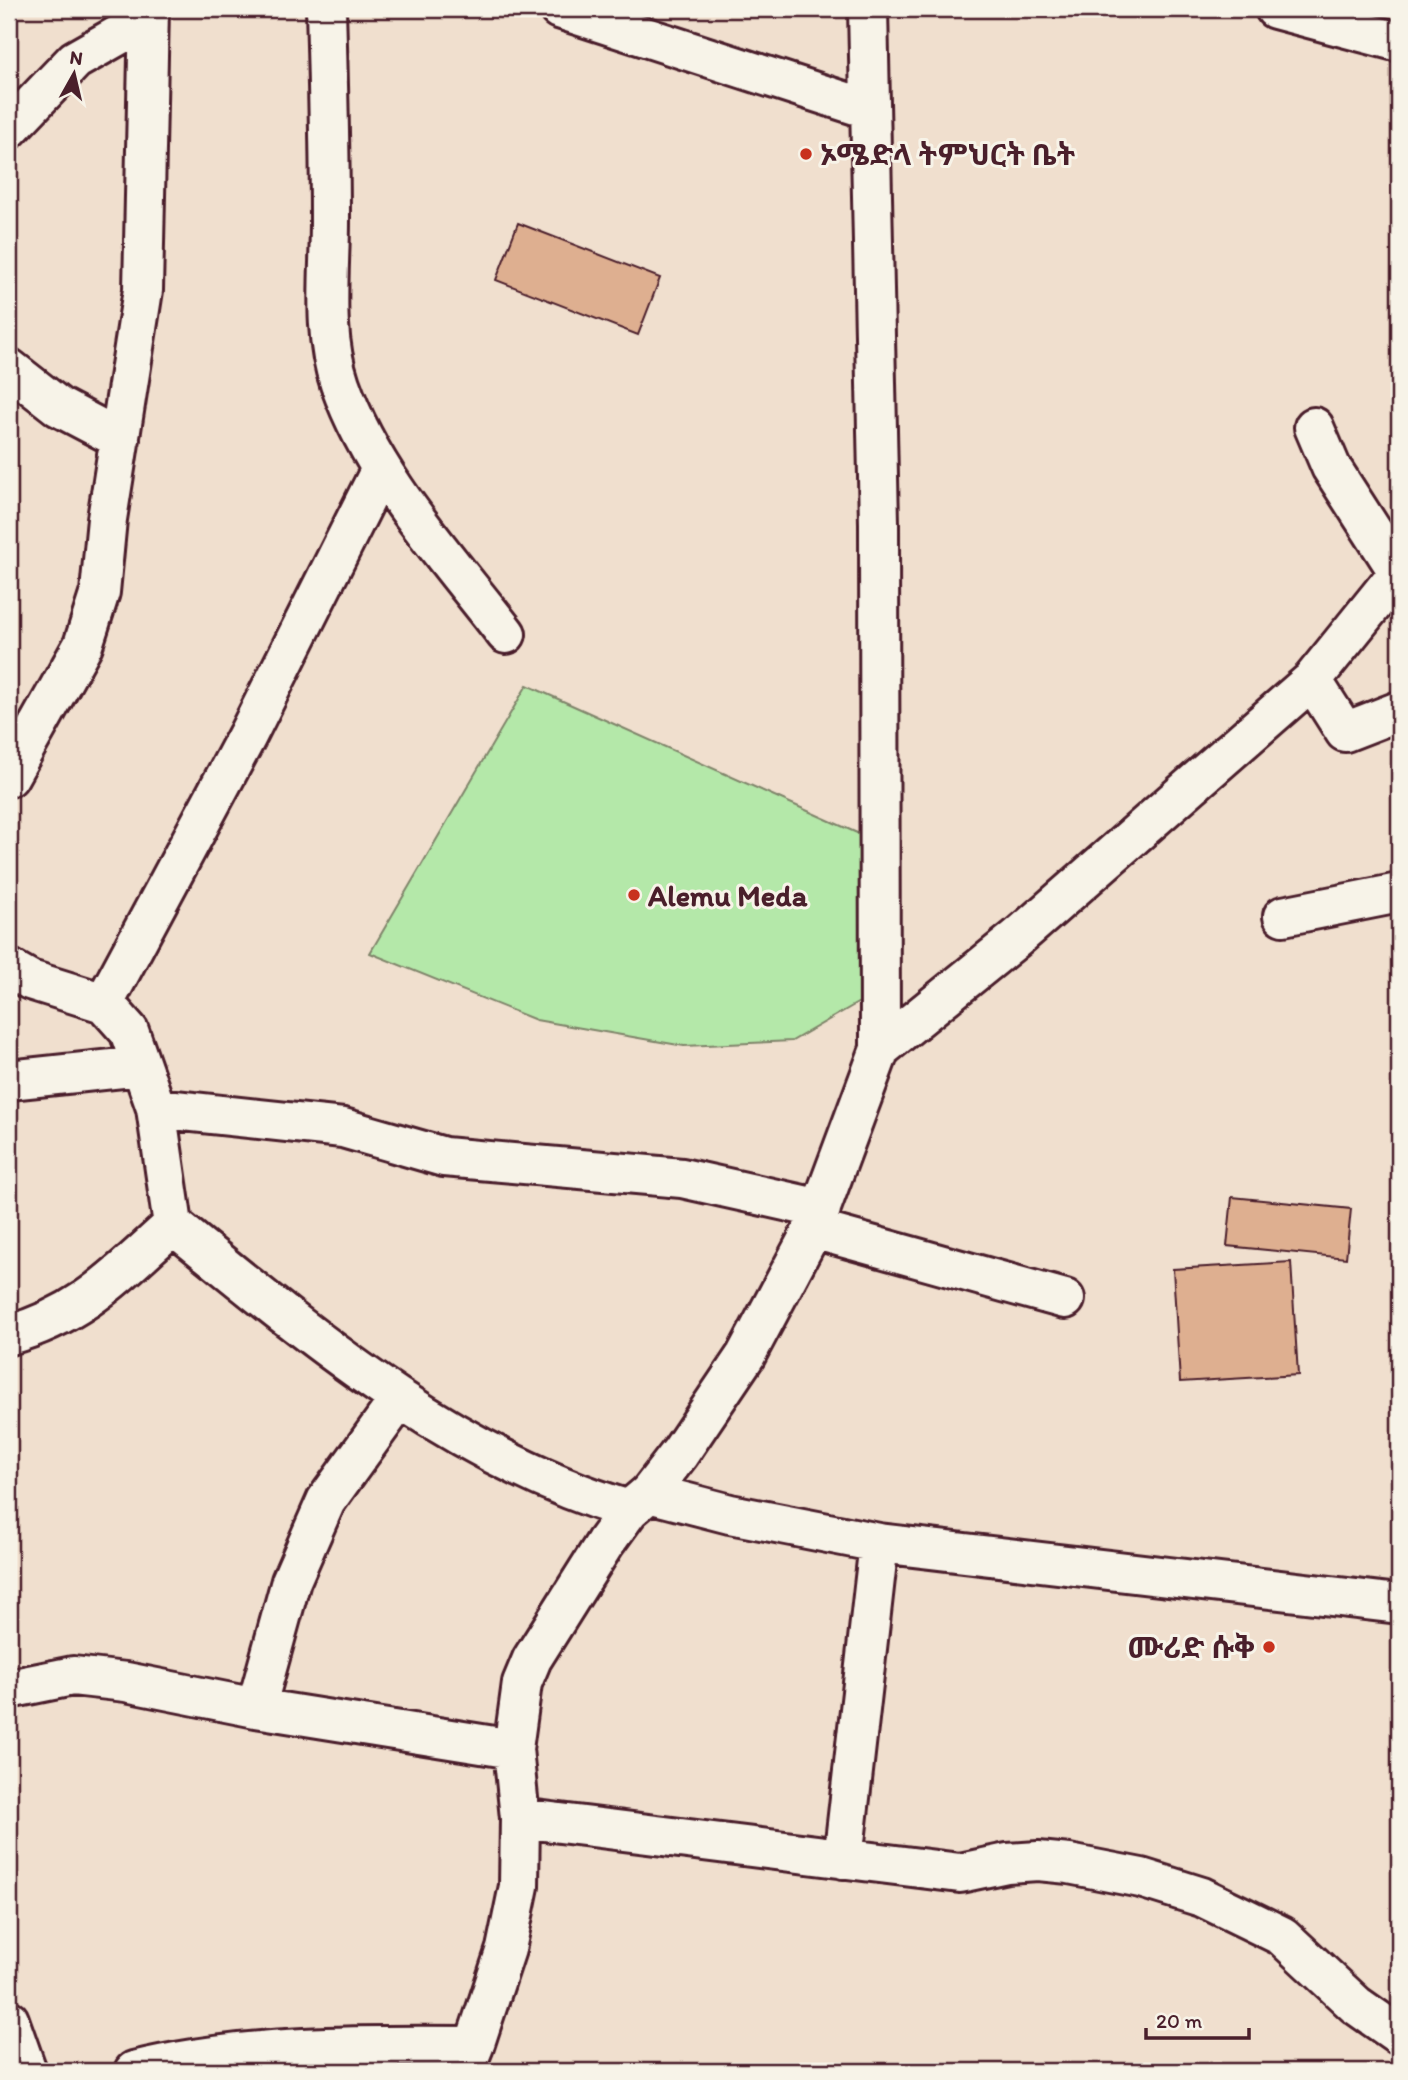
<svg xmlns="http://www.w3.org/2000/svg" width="1408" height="2080" font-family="Itim,'Noto Sans Ethiopic',sans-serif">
  <rect width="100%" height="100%" fill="#f0dfce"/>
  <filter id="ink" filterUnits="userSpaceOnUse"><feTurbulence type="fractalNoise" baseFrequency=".0143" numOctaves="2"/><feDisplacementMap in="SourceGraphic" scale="14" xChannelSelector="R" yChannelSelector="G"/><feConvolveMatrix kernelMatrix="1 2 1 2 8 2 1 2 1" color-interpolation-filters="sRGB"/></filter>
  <g filter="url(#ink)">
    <path fill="#b4e8a9" stroke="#7f846a" stroke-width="2" d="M 527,685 L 866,837 L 861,1001 L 792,1041 L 684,1046 L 536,1020 L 370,953 Z"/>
    <path fill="#deaf90" stroke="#4a1f2b" stroke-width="2" d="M 518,223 L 660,278 L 638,335 L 496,280 Z
      M 1232,1197 L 1351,1209 L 1346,1258 L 1227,1246 Z
      M 1291,1262 L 1298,1375 L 1180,1382 L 1173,1269 Z"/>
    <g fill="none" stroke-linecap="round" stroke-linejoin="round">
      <defs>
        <path id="minor" d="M 326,9 C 328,79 330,150 330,221 C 330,274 322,333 340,384 C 373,478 446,556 506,634
          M 559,9 L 868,109
          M 1275,9 L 1399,42
          M 9,129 L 75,60 L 149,18
          M 9,368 L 59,407 L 120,439
          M 1314,427 L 1331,467 L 1399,573
          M 1312,680 L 1345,732 L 1399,711
          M 9,777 L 83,645 L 100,592 L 107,519 L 143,290 L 149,9
          M 1283,916 L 1399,893
          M 9,968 L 30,980 L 104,1003 L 129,1031 L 156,1108 L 173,1225 C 313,1339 453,1457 629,1510
          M 104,1003 L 247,736 L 381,469
          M 880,1049 L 1017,938 L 1312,680 L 1399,572
          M 9,1080 L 141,1066
          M 156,1108 L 343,1128 L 444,1157 L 682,1178 L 821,1209
          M 813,1229 L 1065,1299
          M 9,1335 C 83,1314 117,1275 173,1225
          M 649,1493 L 730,1514 L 879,1543 L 1399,1604
          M 9,1689 L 73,1676 L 126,1682 L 256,1708 L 513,1749
          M 256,1708 L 291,1581 L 326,1501 L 399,1400
          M 520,1818 L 960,1873 L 1007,1863 L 1038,1861 L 1069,1864 L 1141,1878 L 1202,1897 L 1282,1936 L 1356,2005 L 1399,2035
          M 843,1859 L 879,1543
          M 9,2020 L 27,2071
          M 474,2046 L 506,1949 L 519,1886 L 520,1818 L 513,1749 L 522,1683 L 532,1659 L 605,1543 L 629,1510 L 649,1493 L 680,1453 L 746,1355 L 813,1229 L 880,1049 L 879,523 L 868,9
          M 134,2071 C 245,2044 361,2045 474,2046 L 464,2071"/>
      </defs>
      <use href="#minor" stroke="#4a1f2b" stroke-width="44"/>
      <use href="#minor" stroke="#f7f3e8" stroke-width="38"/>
    </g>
  </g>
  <g fill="#c8321e" stroke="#f7f3e8" stroke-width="2.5">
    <circle cx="806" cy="154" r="7"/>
    <circle cx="634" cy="895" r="7"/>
    <circle cx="1269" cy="1647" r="7"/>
  </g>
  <g text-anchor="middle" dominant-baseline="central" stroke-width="6" stroke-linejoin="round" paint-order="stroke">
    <g font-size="30" font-weight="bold" fill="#4a1f2b" stroke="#f7f3e8" text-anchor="start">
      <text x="820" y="154">ኦሜድላ ትምህርት ቤት</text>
      <text x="648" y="895">Alemu Meda</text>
      <text x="1255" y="1647" text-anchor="end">ሙሪድ ሱቅ</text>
    </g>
  </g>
  <rect width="1408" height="2080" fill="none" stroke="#f7f3e8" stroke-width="35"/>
  <rect x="18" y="18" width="1373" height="2045" fill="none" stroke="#4a1f2b" stroke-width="2.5" filter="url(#ink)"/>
  <g transform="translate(74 74) rotate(8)" stroke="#f7f3e8" stroke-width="5" paint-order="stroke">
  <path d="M0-5L12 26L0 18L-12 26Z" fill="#4a1f2b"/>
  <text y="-10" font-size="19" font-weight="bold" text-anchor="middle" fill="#4a1f2b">N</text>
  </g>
  <path d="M1146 2028v10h103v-10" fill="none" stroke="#4a1f2b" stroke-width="3.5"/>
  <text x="1156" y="2028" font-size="21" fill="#4a1f2b" stroke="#f7f3e8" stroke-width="5" paint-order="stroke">20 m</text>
</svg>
